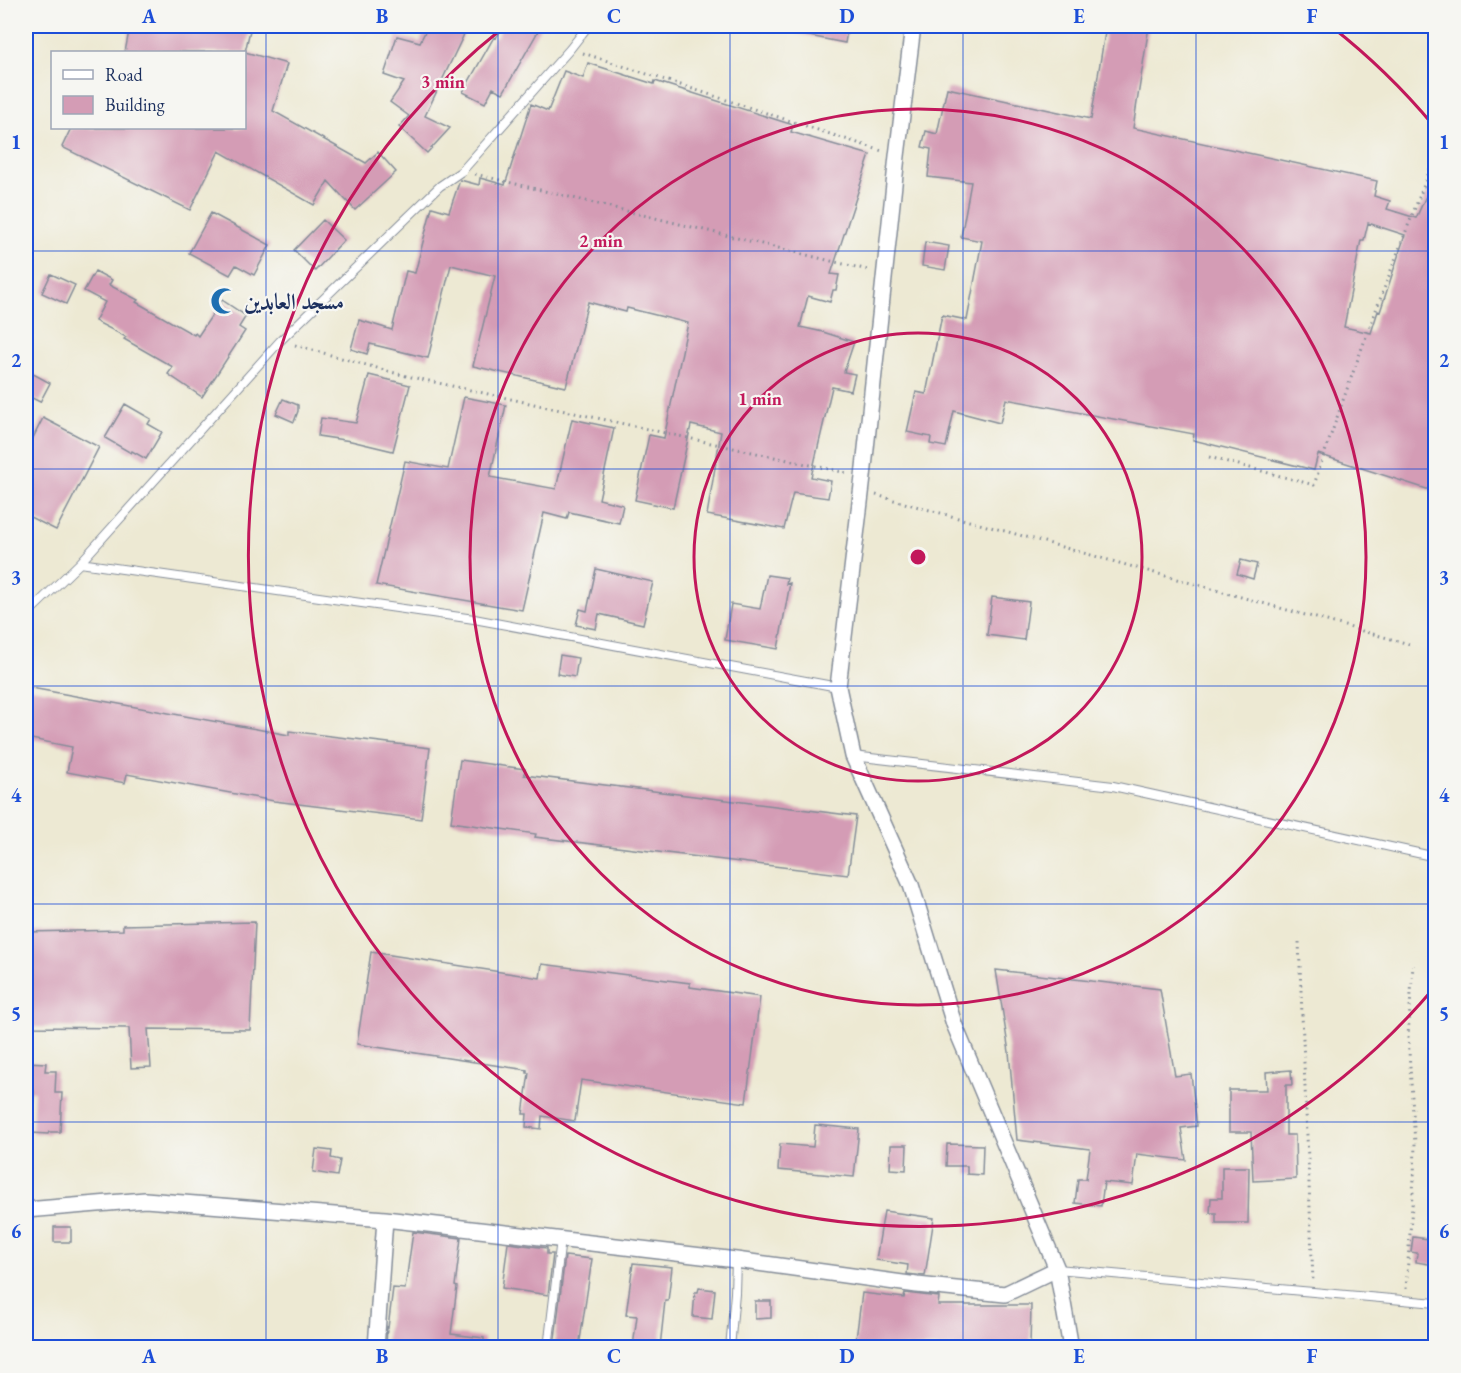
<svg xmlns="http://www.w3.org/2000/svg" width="1461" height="1373" font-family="'EB Garamond',Amiri,serif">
  <rect width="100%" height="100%" fill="#f6f6f2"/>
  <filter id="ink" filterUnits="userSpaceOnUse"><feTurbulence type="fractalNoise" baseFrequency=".0167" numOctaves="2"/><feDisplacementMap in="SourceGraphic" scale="12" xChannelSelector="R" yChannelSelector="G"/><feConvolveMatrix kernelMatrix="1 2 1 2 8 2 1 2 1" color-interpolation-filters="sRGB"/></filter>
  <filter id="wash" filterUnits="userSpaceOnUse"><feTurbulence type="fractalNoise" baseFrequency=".008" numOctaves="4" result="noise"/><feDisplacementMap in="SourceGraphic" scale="24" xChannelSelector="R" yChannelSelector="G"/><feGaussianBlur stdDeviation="1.35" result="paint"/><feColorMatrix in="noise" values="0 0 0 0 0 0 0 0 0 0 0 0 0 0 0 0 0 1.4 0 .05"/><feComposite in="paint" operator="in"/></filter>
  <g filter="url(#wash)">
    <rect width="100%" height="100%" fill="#ede9d3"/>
    <g id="blocks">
      <path fill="#d49cb5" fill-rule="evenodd" d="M 130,26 L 251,26 L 245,52 L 287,64 L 273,111 L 366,163 L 378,152 L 396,172 L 355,210 L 328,181 L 314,205 L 219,151 L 190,210 L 62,147 L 71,128 L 244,128 L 244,52 L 125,52 Z
        M 428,26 L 468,26 L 425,116 L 450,128 L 427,153 L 399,127 L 409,116 L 390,102 L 404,82 L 384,75 L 397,36 L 420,42 Z
        M 503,26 L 541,26 L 503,93 L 493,88 L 485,103 L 463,92 L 494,37 L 496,38 Z
        M 794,26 L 848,26 L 845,43 L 794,33 Z
        M 1106,26 L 1149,26 L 1133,128 L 1377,181 L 1374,196 L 1390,201 L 1387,209 L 1416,218 L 1436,174 L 1436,492 L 1318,454 L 1314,470 L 1193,440 L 1194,434 L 1006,399 L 1000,423 L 954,411 L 946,447 L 930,444 L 931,437 L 907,432 L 916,392 L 926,394 L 942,315 L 967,320 L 982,241 L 961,237 L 971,182 L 928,177 L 931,149 L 922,147 L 926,131 L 937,134 L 947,88 L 1091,119 ZM 1368,223 L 1405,235 L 1380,312 L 1378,311 L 1371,333 L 1344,327 L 1361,240 L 1364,240 Z
        M 588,63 L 654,84 L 655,81 L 793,125 L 791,132 L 870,155 L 831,274 L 839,275 L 836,290 L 833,290 L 830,302 L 808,296 L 800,327 L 823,332 L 854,342 L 844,372 L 855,374 L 851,391 L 832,387 L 811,477 L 831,481 L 828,498 L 793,493 L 784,529 L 707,515 L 721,432 L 691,425 L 673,508 L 635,500 L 649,435 L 664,438 L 688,323 L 627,308 L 626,312 L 588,302 L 566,387 L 473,366 L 495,276 L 451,265 L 428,358 L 370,344 L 367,354 L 351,349 L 359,320 L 392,330 L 406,271 L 415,273 L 432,207 L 449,212 L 460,180 L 479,185 L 480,178 L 505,185 L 531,104 L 548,111 L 564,71 L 583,78 Z
        M 211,213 L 270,245 L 254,275 L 236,265 L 230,275 L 189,253 Z
        M 323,220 L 344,240 L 315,271 L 294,250 Z
        M 925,242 L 949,246 L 945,270 L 922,266 Z
        M 95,271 L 112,280 L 109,285 L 138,300 L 136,302 L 194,335 L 195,333 L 198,336 L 222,300 L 246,316 L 239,327 L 245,331 L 202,397 L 168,374 L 173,367 L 124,339 L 126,337 L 95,321 L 105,302 L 84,291 Z
        M 51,274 L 75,285 L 66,304 L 42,293 Z
        M 26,370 L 50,383 L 40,402 L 26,395 Z
        M 369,375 L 410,385 L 393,451 L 351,441 L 318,436 L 321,418 L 356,423 Z
        M 464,397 L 506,405 L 490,477 L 556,489 L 572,419 L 614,428 L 599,499 L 623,505 L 619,523 L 569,512 L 567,519 L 544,513 L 522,610 L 376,585 L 405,461 L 448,469 Z
        M 283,399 L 298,405 L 298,411 L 294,422 L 276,414 Z
        M 125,404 L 151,419 L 148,424 L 162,432 L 146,459 L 132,451 L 131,453 L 105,438 Z
        M 43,418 L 99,447 L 56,530 L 26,515 L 26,452 Z
        M 1241,560 L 1257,564 L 1253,579 L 1237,574 Z
        M 596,569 L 653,582 L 643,624 L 599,614 L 596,629 L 576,625 L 580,609 L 587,611 Z
        M 767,575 L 787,578 L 786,584 L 790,583 L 778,649 L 725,640 L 731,604 L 760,609 Z
        M 992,597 L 1029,602 L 1024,640 L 987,635 Z
        M 560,655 L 578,658 L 575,677 L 557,674 Z
        M 26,687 L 289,735 L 289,731 L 430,748 L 421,819 L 274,801 L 127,774 L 125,783 L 67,772 L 72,747 L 26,738 Z
        M 460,760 L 525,769 L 524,775 L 856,816 L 848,875 L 535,837 L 536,834 L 451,822 Z
        M 255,922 L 250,1030 L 148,1029 L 151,1067 L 131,1068 L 129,1028 L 26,1027 L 26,932 L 123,930 L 123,925 Z
        M 371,952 L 540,978 L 542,964 L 690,983 L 690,987 L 760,997 L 746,1103 L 581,1080 L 575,1121 L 542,1116 L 541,1129 L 526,1127 L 527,1114 L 523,1114 L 529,1073 L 527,1073 L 527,1070 L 357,1044 Z
        M 996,970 L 1160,989 L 1175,1076 L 1191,1074 L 1197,1126 L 1181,1128 L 1186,1160 L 1137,1154 L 1133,1185 L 1104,1182 L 1101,1206 L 1075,1203 L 1078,1179 L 1086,1179 L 1090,1149 L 1017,1140 L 1009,1052 Z
        M 26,1062 L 46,1063 L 45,1071 L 56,1071 L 55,1093 L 62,1093 L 60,1132 L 49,1132 L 48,1134 L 32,1133 L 34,1091 L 26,1091 Z
        M 1291,1070 L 1292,1085 L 1286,1085 L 1286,1135 L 1295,1135 L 1296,1179 L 1253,1181 L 1251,1132 L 1229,1132 L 1229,1090 L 1267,1090 L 1266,1072 Z
        M 815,1125 L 859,1129 L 854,1177 L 778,1170 L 780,1144 L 813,1147 Z
        M 947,1144 L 983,1145 L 982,1175 L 967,1174 L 967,1166 L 946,1166 Z
        M 891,1145 L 907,1145 L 906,1170 L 890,1169 Z
        M 316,1149 L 332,1151 L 331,1158 L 340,1160 L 337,1176 L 313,1172 Z
        M 1222,1167 L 1249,1167 L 1248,1223 L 1216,1223 L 1216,1213 L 1210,1213 L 1211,1198 L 1222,1198 Z
        M 884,1211 L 934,1218 L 925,1276 L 907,1274 L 908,1265 L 876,1260 Z
        M 54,1227 L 71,1227 L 71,1242 L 54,1242 Z
        M 413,1232 L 461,1238 L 455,1286 L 457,1287 L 451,1334 L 484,1338 L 484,1347 L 386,1347 L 387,1327 L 388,1328 L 393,1288 L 405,1289 Z
        M 1413,1237 L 1436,1240 L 1434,1265 L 1416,1262 L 1417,1253 L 1411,1252 Z
        M 508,1243 L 547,1248 L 547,1254 L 553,1254 L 548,1295 L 502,1288 Z
        M 565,1256 L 592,1259 L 579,1347 L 554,1347 Z
        M 633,1263 L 672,1267 L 668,1301 L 665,1301 L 660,1347 L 633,1347 L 637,1316 L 626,1315 Z
        M 699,1288 L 715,1290 L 712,1319 L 693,1317 L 695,1292 L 698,1292 Z
        M 862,1293 L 904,1298 L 905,1293 L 939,1297 L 938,1305 L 1031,1305 L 1030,1347 L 855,1347 Z
        M 755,1301 L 771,1301 L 771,1318 L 755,1319 Z"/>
    </g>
  </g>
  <g filter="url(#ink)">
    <use href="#blocks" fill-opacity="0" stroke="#848c98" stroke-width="1.5"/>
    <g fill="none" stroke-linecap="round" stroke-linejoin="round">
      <defs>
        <path id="lane" d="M 80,563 L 474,619 L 838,687
          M 26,615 L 80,563 L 280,341 L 440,186 L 462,171 L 570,49 L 588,26
          M 853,756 L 1113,786 L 1436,857
          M 1057,1269 L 1436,1303
          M 548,1348 L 561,1239
          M 730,1348 L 735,1293 L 736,1260"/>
        <path id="street" d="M 913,26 L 897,156 L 863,477 L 838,687 L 853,756 L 911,885 L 954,1024 L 1057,1269 L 1071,1348
          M 26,1210 L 145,1200 L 385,1219 L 736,1260 L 917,1285 L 1005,1294 L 1057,1269
          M 376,1348 L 385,1219"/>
      </defs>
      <use href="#lane" stroke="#848c98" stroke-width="10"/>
      <use href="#street" stroke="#848c98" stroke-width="18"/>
      <path stroke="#848c98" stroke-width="3" stroke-dasharray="1.5 4.5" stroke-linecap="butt" d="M 583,53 L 882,151
        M 475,174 L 868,270
        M 295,345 L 402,375 L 847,473
        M 1209,457 L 1314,485 C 1351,373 1393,264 1436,154
        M 876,495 L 1409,644
        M 1299,942 L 1313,1281
        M 1406,1289 L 1414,1178 L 1415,1143 L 1408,1036 L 1413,965"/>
      <use href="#lane" stroke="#fff" stroke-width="8"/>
      <use href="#street" stroke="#fff" stroke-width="15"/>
    </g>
  </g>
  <path fill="none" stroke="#1d4ed8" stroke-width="1.5" stroke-opacity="0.55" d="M 266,26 L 266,1348M 498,26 L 498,1348M 730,26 L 730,1348M 963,26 L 963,1348M 1196,26 L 1196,1348M 26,251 L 1436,251M 26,469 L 1436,469M 26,686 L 1436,686M 26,904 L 1436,904M 26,1122 L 1436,1122"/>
  <g fill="none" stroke="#c2185b" stroke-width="3">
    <circle cx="918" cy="557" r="224"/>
    <circle cx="918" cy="557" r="448"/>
    <path d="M1433 989A672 672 0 1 1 504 27M1332 27A672 672 0 0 1 1433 125"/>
  </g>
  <defs>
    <symbol id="mosque-bare" viewBox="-9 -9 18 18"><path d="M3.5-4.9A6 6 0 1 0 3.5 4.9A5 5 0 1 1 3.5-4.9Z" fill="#1f6fb2" stroke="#f6f6f2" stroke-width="2.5" paint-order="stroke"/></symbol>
  </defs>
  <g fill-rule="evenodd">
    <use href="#mosque-bare" x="205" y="282" width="38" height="38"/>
  </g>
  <g text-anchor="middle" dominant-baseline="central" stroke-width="4.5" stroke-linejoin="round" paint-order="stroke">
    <g font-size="22" font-weight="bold" fill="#1b2f5e" stroke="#f6f6f2" text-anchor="start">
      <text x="244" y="301">مسجد العابدين</text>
    </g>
  </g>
  <circle cx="918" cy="557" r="9" fill="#c2185b" stroke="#f6f6f2" stroke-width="3"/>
  <g font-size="18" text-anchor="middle" font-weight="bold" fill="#c2185b" stroke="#f6f6f2" stroke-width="4.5" stroke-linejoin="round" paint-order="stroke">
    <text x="443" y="88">3 min</text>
    <text x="601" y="247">2 min</text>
    <text x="760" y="405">1 min</text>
  </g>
  <rect width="1461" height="1373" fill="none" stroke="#f6f6f2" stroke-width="66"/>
  <rect x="51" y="51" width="195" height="78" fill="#f6f6f2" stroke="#9ea6b7" stroke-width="1.5"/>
  <rect x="63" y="70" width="30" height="9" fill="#ffffff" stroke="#9ea6b7" stroke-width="1.5"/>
  <text x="105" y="81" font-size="18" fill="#1b2f5e">Road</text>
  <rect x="63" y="96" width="30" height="18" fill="#d49cb5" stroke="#9ea6b7" stroke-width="1.5"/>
  <text x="105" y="111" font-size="18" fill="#1b2f5e">Building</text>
  <rect x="33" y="33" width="1395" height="1307" fill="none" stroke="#1d4ed8" stroke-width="2"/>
  <g font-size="20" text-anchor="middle" font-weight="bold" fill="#1d4ed8">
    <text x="149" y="23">A</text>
    <text x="382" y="23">B</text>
    <text x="614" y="23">C</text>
    <text x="847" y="23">D</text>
    <text x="1079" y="23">E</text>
    <text x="1312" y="23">F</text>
    <text x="16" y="149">1</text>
    <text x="1444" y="149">1</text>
    <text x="16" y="367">2</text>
    <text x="1444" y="367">2</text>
    <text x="16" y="584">3</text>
    <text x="1444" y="584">3</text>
    <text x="16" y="802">4</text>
    <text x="1444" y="802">4</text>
    <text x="16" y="1020">5</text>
    <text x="1444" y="1020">5</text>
    <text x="16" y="1238">6</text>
    <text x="1444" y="1238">6</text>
    <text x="149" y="1363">A</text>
    <text x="382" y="1363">B</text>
    <text x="614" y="1363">C</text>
    <text x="847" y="1363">D</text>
    <text x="1079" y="1363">E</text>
    <text x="1312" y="1363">F</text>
  </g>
</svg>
